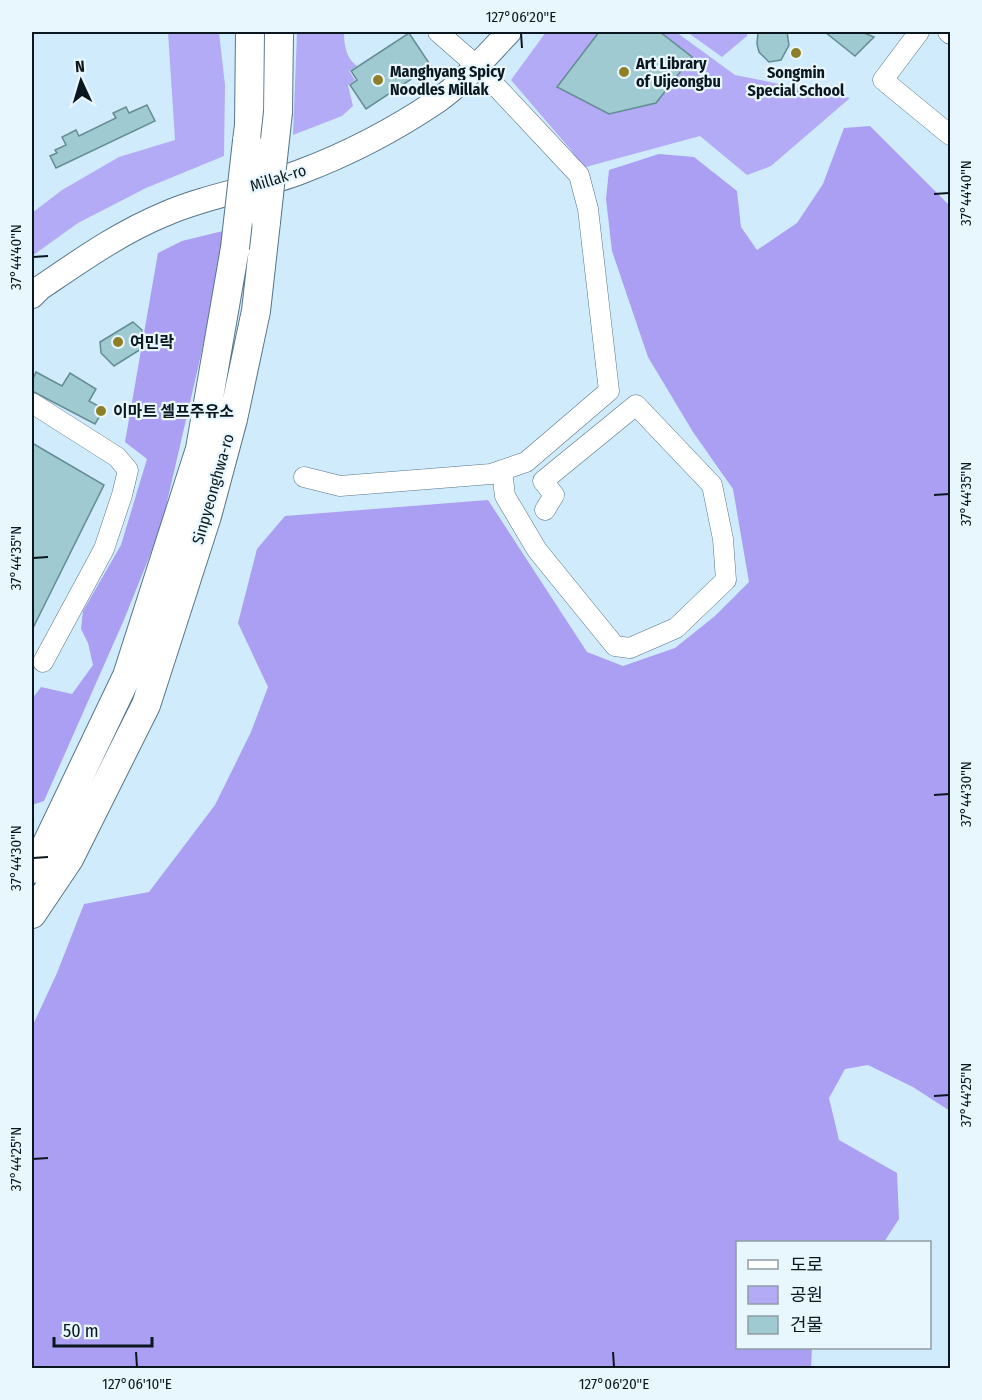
<svg xmlns="http://www.w3.org/2000/svg" width="982" height="1400" font-family="'Fira Sans Condensed','Noto Sans KR',sans-serif">
  <rect width="100%" height="100%" fill="#d0ebfc"/>
  <path fill="#b4abf6" d="M 168,32 L 219,32 L 225,85 L 224,156 L 146,188 L 78,223 L 32,256 L 32,213 L 62,190 L 119,157 L 175,140 Z
    M 297,32 L 344,32 C 344,45 346,58 357,66 L 349,71 L 355,80 L 348,85 L 353,106 L 342,116 L 293,135 Z
    M 546,32 L 676,32 L 735,75 L 850,98 L 771,166 L 747,175 L 700,136 L 582,168 L 571,150 L 511,80 Z
    M 687,32 L 748,32 L 747,36 L 722,57 Z"/>
  <path fill="#aa9ff3" d="M 870,126 L 950,206 L 950,1111 L 913,1087 L 868,1065 L 845,1069 L 829,1098 L 839,1140 L 897,1173 L 899,1219 L 884,1242 L 738,1242 L 738,1348 L 812,1348 L 811,1368 L 32,1368 L 32,1027 L 57,973 L 84,904 L 149,892 L 215,805 L 251,732 L 268,687 L 238,623 L 257,549 L 285,516 L 488,500 L 587,652 L 623,666 L 675,648 L 715,616 L 749,582 L 733,489 L 693,432 L 648,357 L 612,251 L 606,199 L 609,170 L 659,154 L 694,157 L 737,191 L 741,227 L 757,250 L 797,223 L 823,184 L 844,128 Z
    M 223,231 L 209,320 L 161,528 L 123,622 L 44,801 L 32,805 L 32,699 L 41,687 L 72,694 L 93,665 L 88,643 L 81,629 L 83,611 L 121,545 L 147,459 L 125,442 L 158,253 L 182,241 Z"/>
  <path fill="#a0cad1" stroke="#638c93" stroke-width="1.5" d="M 599,32 L 660,32 L 692,57 L 656,103 L 609,114 L 557,87 Z
    M 758,32 L 787,32 L 789,45 L 781,60 L 769,62 L 759,52 L 757,44 Z
    M 825,32 L 862,32 L 874,37 L 855,56 Z
    M 409,33 L 431,66 L 366,109 L 350,85 L 357,80 L 351,71 Z
    M 147,105 L 155,121 L 56,168 L 50,156 L 57,153 L 55,150 L 66,145 L 62,137 L 76,130 L 79,136 L 116,118 L 113,113 L 126,107 L 129,113 Z
    M 133,322 L 142,330 L 141,349 L 114,366 L 101,353 L 100,342 Z
    M 36,372 L 62,386 L 70,373 L 96,389 L 89,401 L 104,409 L 95,424 L 32,391 L 32,381 Z
    M 32,443 L 104,485 L 32,630 Z"/>
  <g fill="none" stroke-linecap="round" stroke-linejoin="round">
    <defs>
      <path id="minor" d="M 919,32 L 883,80 L 950,135
        M 948,32 L 950,34
        M 32,403 L 117,457 L 128,470 L 122,495 L 104,549 L 43,662
        M 502,470 L 505,496 L 537,550 L 615,646 L 630,648 L 676,628 L 726,580 L 723,539 L 712,485 L 636,405 L 543,481 L 554,495 L 545,510
        M 304,477 L 340,486 L 491,474 L 526,462 L 609,391 L 588,209 L 579,175 L 477,66 L 438,32"/>
      <path id="major" d="M 32,296 L 40,288 C 80,261 119,233 165,214 C 208,195 256,189 300,172 C 348,154 394,130 437,101 C 464,82 486,56 509,32"/>
      <path id="highway" d="M 278,112 L 279,32
        M 247,141 L 249,125 L 250,32
        M 32,869 L 40,858 L 127,676 L 200,449 L 235,248
        M 32,914 L 69,859 L 146,705 L 207,516 L 233,419 L 256,311 L 266,222"/>
    </defs>
    <use href="#minor" stroke="#577588" stroke-width="21"/>
    <use href="#major" stroke="#577588" stroke-width="26"/>
    <use href="#highway" stroke="#577588" stroke-width="30"/>
    <use href="#minor" stroke="#fff" stroke-width="20"/>
    <use href="#major" stroke="#fff" stroke-width="24"/>
    <use href="#highway" stroke="#fff" stroke-width="28"/>
    <defs>
      <path id="highway-bridge" d="M 266,222 L 278,112
        M 235,248 L 247,141"/>
    </defs>
    <use href="#highway-bridge" stroke="#577588" stroke-width="30" stroke-linecap="butt"/>
    <use href="#highway-bridge" stroke="#fff" stroke-width="28"/>
  </g>
  <path fill="none" stroke="#0b171f" stroke-width="2" d="M 521,33 L 522,48M 934,194 L 949,193M 33,257 L 48,256M 934,495 L 949,494M 33,558 L 48,557M 934,795 L 949,794M 33,858 L 48,857M 934,1096 L 949,1095M 33,1159 L 48,1158M 136,1352 L 137,1367M 613,1352 L 614,1367"/>
  <g fill="#8d8027" stroke="#e8f6fe" stroke-width="2">
    <circle cx="796" cy="53" r="6"/>
    <circle cx="624" cy="72" r="6"/>
    <circle cx="378" cy="80" r="6"/>
    <circle cx="118" cy="342" r="6"/>
    <circle cx="101" cy="411" r="6"/>
  </g>
  <g text-anchor="middle" dominant-baseline="central" stroke-width="4.5" stroke-linejoin="round" paint-order="stroke">
    <g font-size="16" font-weight="bold" fill="#0b171f" stroke="#e8f6fe" text-anchor="start">
      <text x="636" y="63">Art Library<tspan x="636" dy="18">of Uijeongbu</tspan></text>
      <text x="390" y="71">Manghyang Spicy<tspan x="390" dy="18">Noodles Millak</tspan></text>
      <text x="796" y="72" text-anchor="middle">Songmin<tspan x="796" dy="18">Special School</tspan></text>
      <text x="130" y="342">여민락</text>
      <text x="113" y="411">이마트 셀프주유소</text>
    </g>
    <g font-size="16" fill="#0b171f" stroke="#e8f6fe">
      <text transform="translate(278 178) rotate(-17)">Millak-ro</text>
      <text transform="translate(213 489) rotate(-74)">Sinpyeonghwa-ro</text>
    </g>
  </g>
  <rect width="982" height="1400" fill="none" stroke="#e8f6fe" stroke-width="66"/>
  <rect x="736" y="1241" width="195" height="108" fill="#e8f6fe" stroke="#909da5" stroke-width="1.5"/>
  <rect x="748" y="1260" width="30" height="9" fill="#ffffff" stroke="#909da5" stroke-width="1.5"/>
  <text x="790" y="1271" font-size="18" fill="#0b171f">도로</text>
  <rect x="748" y="1286" width="30" height="18" fill="#b4abf6" stroke="#909da5" stroke-width="1.5"/>
  <text x="790" y="1301" font-size="18" fill="#0b171f">공원</text>
  <rect x="748" y="1316" width="30" height="18" fill="#a0cad1" stroke="#909da5" stroke-width="1.5"/>
  <text x="790" y="1331" font-size="18" fill="#0b171f">건물</text>
  <g transform="translate(81 81) rotate(356)" stroke="#e8f6fe" stroke-width="4.5" paint-order="stroke">
  <path d="M0-4.5L10 22L0 15L-10 22Z" fill="#0b171f"/>
  <text y="-9" font-size="16" font-weight="bold" text-anchor="middle" fill="#0b171f">N</text>
  </g>
  <path d="M54 1337v9h98v-9" fill="none" stroke="#0b171f" stroke-width="3"/>
  <text x="63" y="1337" font-size="18" fill="#0b171f" stroke="#e8f6fe" stroke-width="4.5" paint-order="stroke">50 m</text>
  <rect x="33" y="33" width="916" height="1334" fill="none" stroke="#0b171f" stroke-width="2"/>
  <g font-size="15" text-anchor="middle" fill="#0b171f">
    <text x="521" y="22">127°06'20"E</text>
    <text transform="translate(966 193) rotate(-90)" y="5">37°44'40"N</text>
    <text transform="translate(16 257) rotate(-90)" y="5">37°44'40"N</text>
    <text transform="translate(966 494) rotate(-90)" y="5">37°44'35"N</text>
    <text transform="translate(16 558) rotate(-90)" y="5">37°44'35"N</text>
    <text transform="translate(966 794) rotate(-90)" y="5">37°44'30"N</text>
    <text transform="translate(16 858) rotate(-90)" y="5">37°44'30"N</text>
    <text transform="translate(966 1095) rotate(-90)" y="5">37°44'25"N</text>
    <text transform="translate(16 1159) rotate(-90)" y="5">37°44'25"N</text>
    <text x="137" y="1389">127°06'10"E</text>
    <text x="614" y="1389">127°06'20"E</text>
  </g>
</svg>
